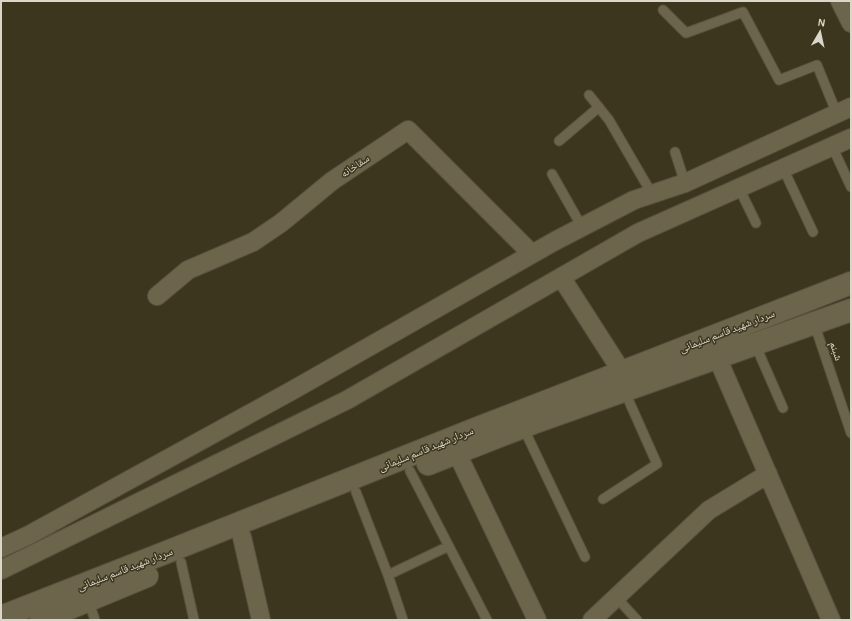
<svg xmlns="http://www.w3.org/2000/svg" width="852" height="621" font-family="'Alegreya Sans','Noto Naskh Arabic',sans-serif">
  <rect width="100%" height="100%" fill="#3d361f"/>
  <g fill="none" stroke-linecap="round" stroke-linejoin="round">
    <defs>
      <path id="service" d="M 663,10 L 686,33 L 743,12 L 779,80 L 817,65 L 837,114
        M 589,95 L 609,120 L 652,194
        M 559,141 L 599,107
        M 832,146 L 851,187
        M 675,152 L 685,183
        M 783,168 L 813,232
        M 552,174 L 582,227
        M 739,188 L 756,223
        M 814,323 L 851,433
        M 755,344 L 783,408
        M 523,427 L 585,557
        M 410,471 L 487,620
        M 356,492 L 388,575 L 403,620
        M 603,499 L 657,464 L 624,390
        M 181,562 L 194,620
        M 388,575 L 449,546
        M 616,597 L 637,620
        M 88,600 L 95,620"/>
      <path id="minor" d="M 840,1 L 851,23
        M 561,277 L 622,372
        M 157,296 L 188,270 L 253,242 L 281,223 L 332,181 L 408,130 L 532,254
        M 717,357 L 831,620
        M 457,453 L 537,620
        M 242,537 L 261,620
        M 1,548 L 29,535 L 293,390 L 555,241 L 634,200 L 685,183 L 851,107
        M 1,570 L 347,400 L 638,233 L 851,138
        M 592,620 L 709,510 L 768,474"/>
      <path id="tertiary" d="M 428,464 L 533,423 L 851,310
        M 1,617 L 167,552 L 478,428 L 851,283
        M 41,620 L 147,576"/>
    </defs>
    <use href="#service" stroke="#57513d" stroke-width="11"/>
    <use href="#minor" stroke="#57513d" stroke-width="20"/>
    <use href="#tertiary" stroke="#57513d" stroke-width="24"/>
    <use href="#service" stroke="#6c654c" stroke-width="9"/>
    <use href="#minor" stroke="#6c654c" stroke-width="18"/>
    <use href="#tertiary" stroke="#6c654c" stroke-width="22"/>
  </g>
  <g text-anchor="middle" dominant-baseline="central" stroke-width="3" stroke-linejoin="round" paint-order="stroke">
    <g font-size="11" fill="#dad6c8" stroke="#3d361f">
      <text transform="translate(355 166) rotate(-34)">سقاخانه</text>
      <text transform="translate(727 331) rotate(-21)">سردار شهید قاسم سلیمانی</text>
      <text transform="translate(836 351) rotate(71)">شبنم</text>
      <text transform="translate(426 449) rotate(-22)">سردار شهید قاسم سلیمانی</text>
      <text transform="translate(125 569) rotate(-21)">سردار شهید قاسم سلیمانی</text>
    </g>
  </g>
  <rect width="852" height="621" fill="none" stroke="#dad6c8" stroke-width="4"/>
  <g transform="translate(820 32) rotate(9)" stroke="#3d361f" stroke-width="3" paint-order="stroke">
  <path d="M0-3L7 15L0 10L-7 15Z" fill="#dad6c8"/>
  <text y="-6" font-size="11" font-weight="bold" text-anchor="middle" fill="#dad6c8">N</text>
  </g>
</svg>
